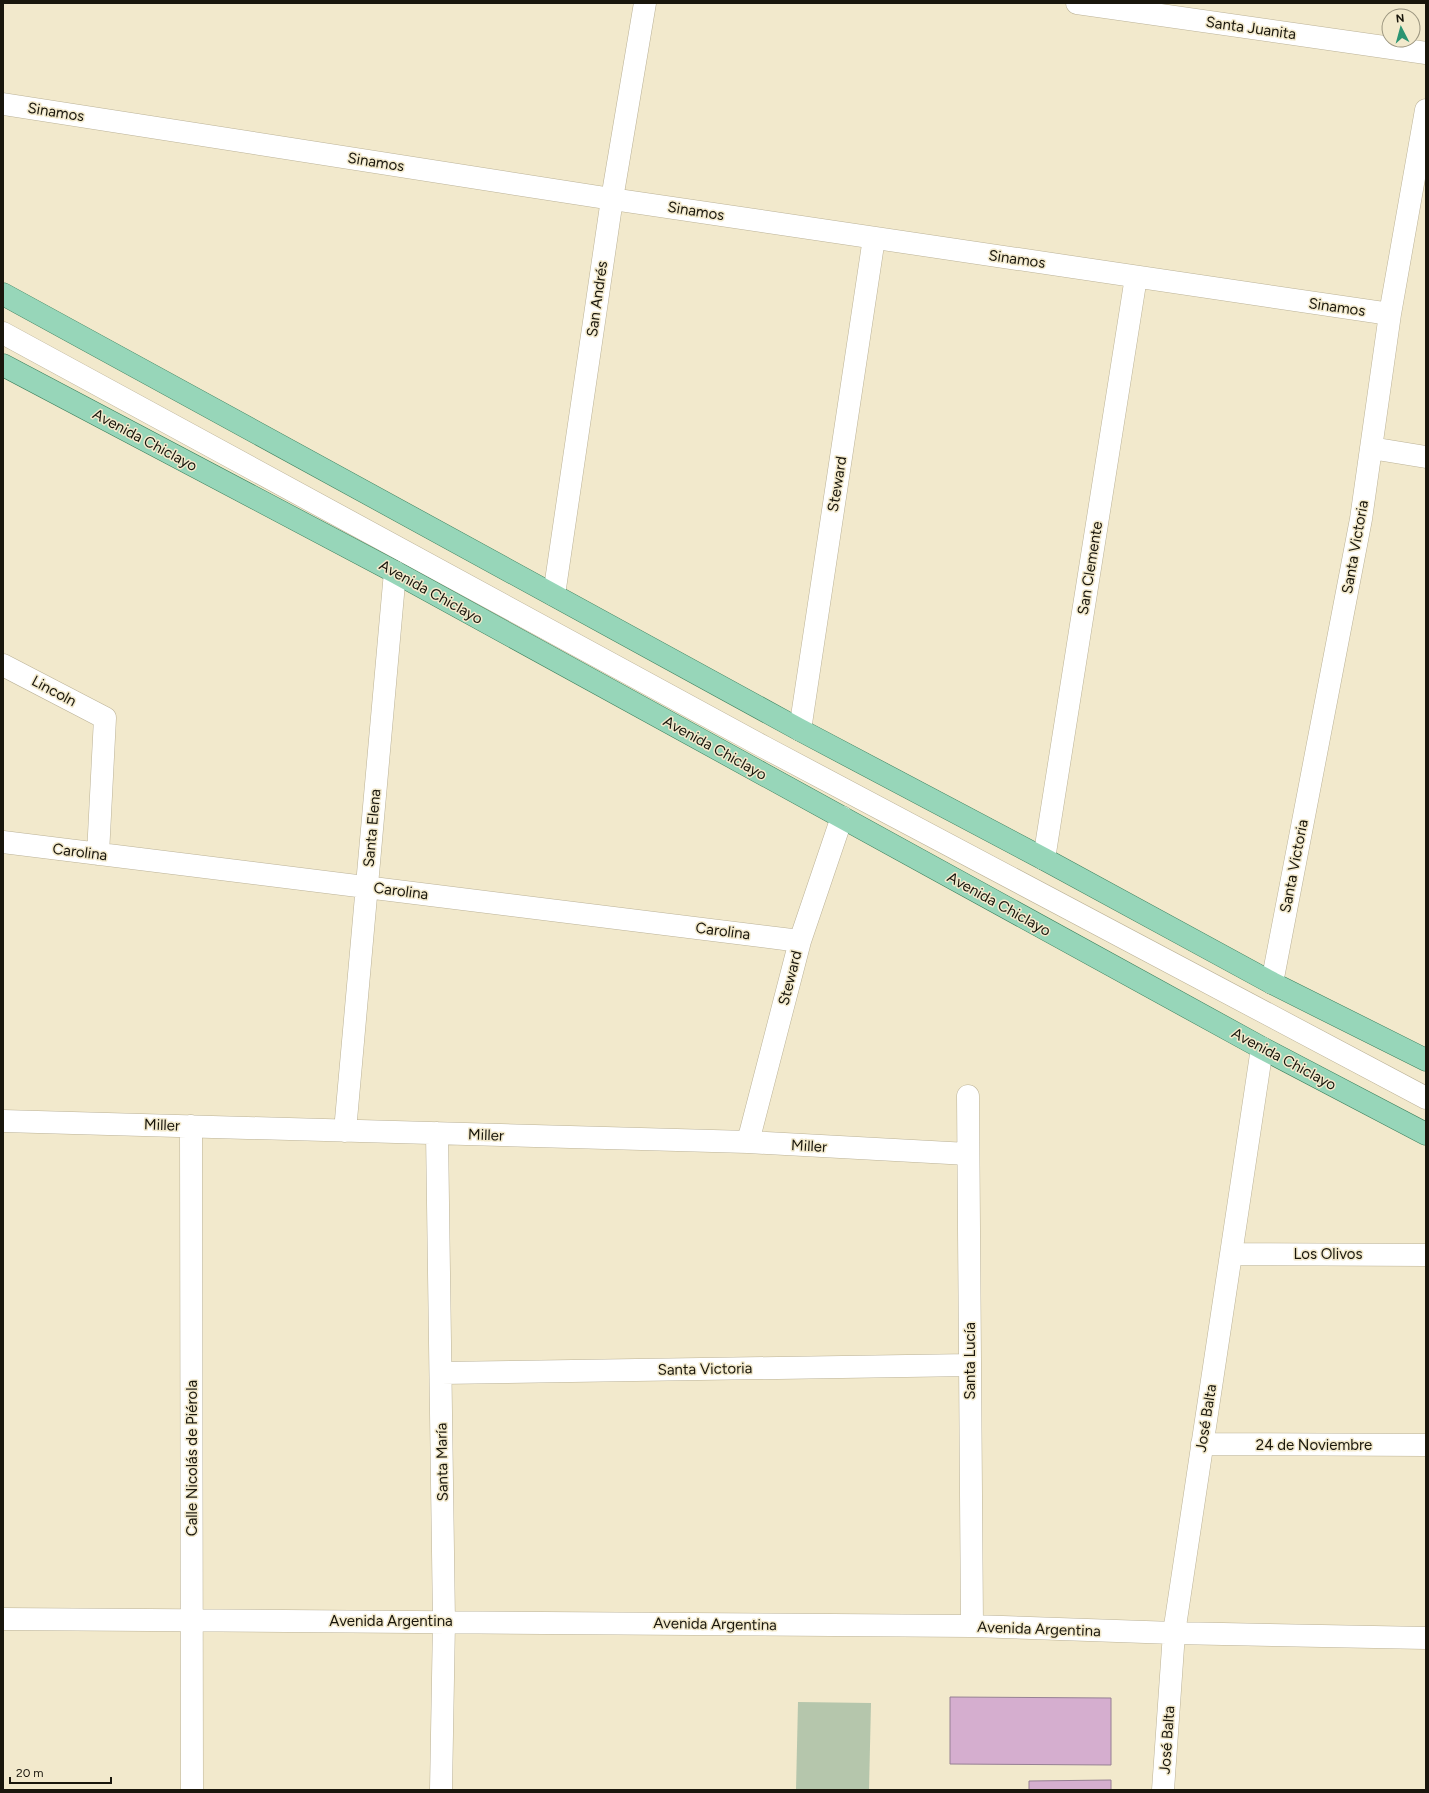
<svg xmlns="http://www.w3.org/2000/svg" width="1429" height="1793" font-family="Figtree,sans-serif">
  <rect width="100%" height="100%" fill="#f2e9cc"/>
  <path fill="#b5c6ac" d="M 798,1702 L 871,1703 L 869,1790 L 796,1790 Z"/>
  <path fill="#d5aecf" stroke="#968093" d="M 950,1697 L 1111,1698 L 1111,1765 L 950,1764 Z
    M 1111,1780 L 1111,1790 L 1029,1790 L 1029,1781 Z"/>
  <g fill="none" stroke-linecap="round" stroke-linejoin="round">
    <defs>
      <path id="minor" d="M 1077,3 L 1426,53
        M 3,104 L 612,199 L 1390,314
        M 3,333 L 764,747 L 1426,1098
        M 1371,448 L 1426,457
        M 554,595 L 612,199 L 645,3
        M 3,665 L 105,718 L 98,854
        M 800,730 L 874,238
        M 3,842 L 800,941
        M 1044,859 L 1136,277
        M 1272,983 L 1361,519 L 1390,314 L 1426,110
        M 968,1096 L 972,1626
        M 3,1121 L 748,1142 L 968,1154
        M 191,1126 L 192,1790
        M 345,1131 L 395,572
        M 437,1133 L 444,1622 L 441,1790
        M 748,1142 L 800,941 L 842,817
        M 1231,1254 L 1426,1255
        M 441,1373 L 970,1365
        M 1202,1444 L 1426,1445
        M 3,1619 L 972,1626 L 1174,1633 L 1426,1638
        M 1163,1790 L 1174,1633 L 1262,1048"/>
      <path id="major" d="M 3,294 L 800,730 L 1044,859 L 1272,983 L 1426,1060
        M 3,365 L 395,572 L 1262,1048 L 1426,1134"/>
    </defs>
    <use href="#minor" stroke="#bbb297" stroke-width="23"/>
    <use href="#major" stroke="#3e815e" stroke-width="23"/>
    <use href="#minor" stroke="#fff" stroke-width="22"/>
    <use href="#major" stroke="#97d6b9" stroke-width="22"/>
  </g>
  <g text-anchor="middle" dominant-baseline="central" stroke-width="3" stroke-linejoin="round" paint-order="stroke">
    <g font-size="15" fill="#19160c" stroke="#f2e9cc">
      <text transform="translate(1251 28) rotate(8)">Santa Juanita</text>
      <text transform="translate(56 112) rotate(9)">Sinamos</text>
      <text transform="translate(376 162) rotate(9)">Sinamos</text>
      <text transform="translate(696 211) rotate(9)">Sinamos</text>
      <text transform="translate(1017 259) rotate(8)">Sinamos</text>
      <text transform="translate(597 299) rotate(-82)">San Andrés</text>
      <text transform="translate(1337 307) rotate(8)">Sinamos</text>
      <text transform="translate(145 440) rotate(28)">Avenida Chiclayo</text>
      <text transform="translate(837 484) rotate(-81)">Steward</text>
      <text transform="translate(1355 547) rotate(-80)">Santa Victoria</text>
      <text transform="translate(1090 568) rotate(-81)">San Clemente</text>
      <text transform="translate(431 592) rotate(29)">Avenida Chiclayo</text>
      <text transform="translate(54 691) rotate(28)">Lincoln</text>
      <text transform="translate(715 748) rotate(29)">Avenida Chiclayo</text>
      <text transform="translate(372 828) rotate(-85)">Santa Elena</text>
      <text transform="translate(80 852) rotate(7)">Carolina</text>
      <text transform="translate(1294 866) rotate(-79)">Santa Victoria</text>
      <text transform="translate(401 891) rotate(7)">Carolina</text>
      <text transform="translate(999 904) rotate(29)">Avenida Chiclayo</text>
      <text transform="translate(723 931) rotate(7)">Carolina</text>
      <text transform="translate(790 978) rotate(-76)">Steward</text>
      <text transform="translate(1284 1059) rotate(28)">Avenida Chiclayo</text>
      <text transform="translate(162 1125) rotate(2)">Miller</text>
      <text transform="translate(486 1135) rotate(2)">Miller</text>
      <text transform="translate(809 1146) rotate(3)">Miller</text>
      <text x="1328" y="1254">Los Olivos</text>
      <text transform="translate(970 1361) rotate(-90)">Santa Lucía</text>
      <text transform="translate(705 1369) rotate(-1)">Santa Victoria</text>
      <text transform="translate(1206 1418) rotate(-81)">José Balta</text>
      <text x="1314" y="1445">24 de Noviembre</text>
      <text transform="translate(192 1458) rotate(-90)">Calle Nicolás de Piérola</text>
      <text transform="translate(442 1462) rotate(-91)">Santa María</text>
      <text x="391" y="1621">Avenida Argentina</text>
      <text transform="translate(715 1624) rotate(1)">Avenida Argentina</text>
      <text transform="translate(1039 1629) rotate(2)">Avenida Argentina</text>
      <text transform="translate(1167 1740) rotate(-86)">José Balta</text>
    </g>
  </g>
  <rect width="1429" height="1793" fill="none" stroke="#19160c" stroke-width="8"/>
  <g transform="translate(1401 28) rotate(354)"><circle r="19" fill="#f2e9cc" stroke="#9b957f"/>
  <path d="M0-3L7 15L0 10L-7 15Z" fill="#2b9472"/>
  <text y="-6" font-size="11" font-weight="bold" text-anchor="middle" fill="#19160c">N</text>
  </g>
  <path d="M10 1777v6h101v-6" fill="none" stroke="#19160c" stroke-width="2"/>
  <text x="16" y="1777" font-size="12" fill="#19160c" stroke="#f2e9cc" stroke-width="3" paint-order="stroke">20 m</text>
</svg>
